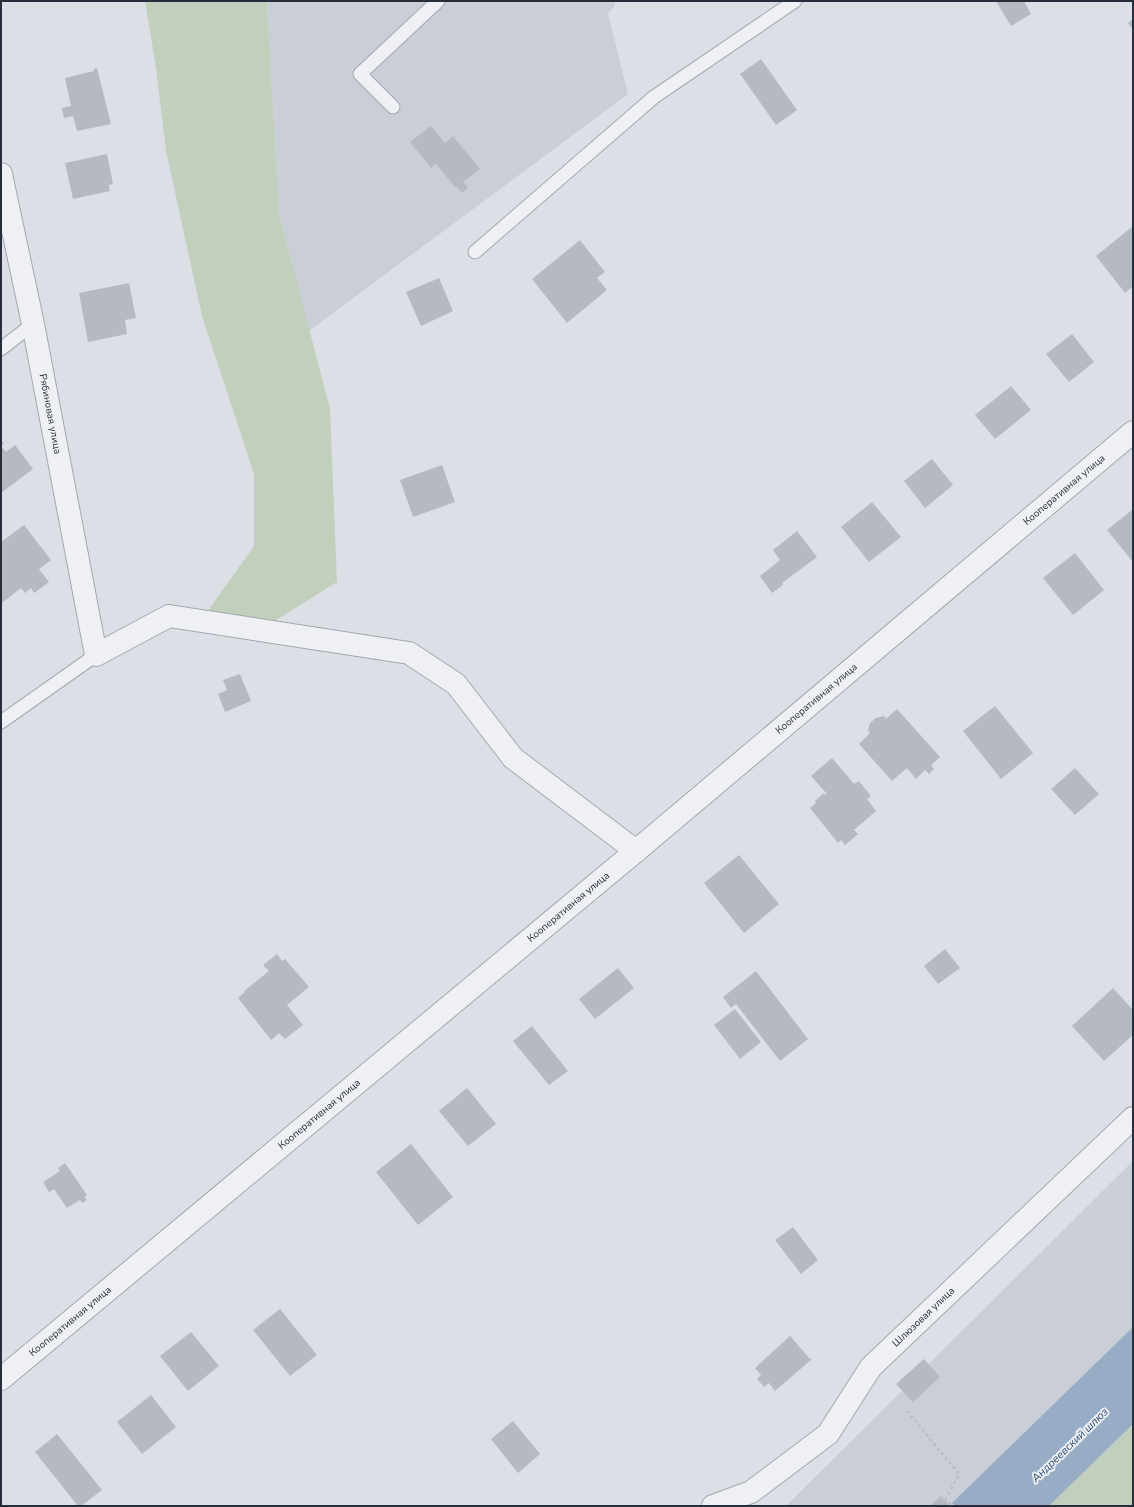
<svg xmlns="http://www.w3.org/2000/svg" width="1134" height="1507" font-family="'Nunito Sans',sans-serif">
  <rect width="100%" height="100%" fill="#dce0e6"/>
  <path fill="#cacfd7" d="M 267,1 L 614,1 L 615,6 L 608,13 L 628,94 L 309,331 L 279,213 Z
    M 1133,1161 L 1133,1327 L 953,1503 L 955,1506 L 786,1506 Z"/>
  <path fill="#c2cfbd" d="M 145,1 L 267,1 L 279,213 L 330,409 L 337,582 L 262,629 L 207,612 L 254,546 L 254,474 L 202,316 L 166,151 L 156,68 Z
    M 1133,1424 L 1133,1506 L 1049,1506 Z"/>
  <path fill="#98adc5" d="M 1133,1327 L 1133,1424 L 1049,1506 L 955,1506 L 952,1503 Z"/>
  <path fill="#b4b9c2" d="M 996,1 L 1024,1 L 1031,14 L 1011,26 Z
    M 1133,19 L 1133,29 L 1128,23 Z
    M 761,59 L 797,110 L 776,125 L 740,74 Z
    M 97,68 L 111,124 L 77,131 L 73,116 L 64,118 L 62,108 L 71,106 L 65,78 L 94,71 L 94,69 Z
    M 431,126 L 445,143 L 453,136 L 480,169 L 463,182 L 468,188 L 462,193 L 457,187 L 456,188 L 436,164 L 431,168 L 410,142 Z
    M 107,154 L 113,184 L 109,185 L 110,191 L 73,199 L 65,163 Z
    M 1133,226 L 1133,286 L 1125,293 L 1096,256 Z
    M 580,240 L 605,272 L 597,278 L 607,290 L 567,323 L 532,279 Z
    M 439,278 L 453,311 L 421,326 L 406,292 Z
    M 129,283 L 136,318 L 125,320 L 127,334 L 88,342 L 79,293 Z
    M 1072,334 L 1094,362 L 1069,382 L 1046,354 Z
    M 1011,386 L 1031,410 L 995,439 L 975,415 Z
    M 1,440 L 4,443 L 1,446 L 6,452 L 15,445 L 33,469 L 1,493 Z
    M 932,459 L 953,485 L 925,508 L 904,481 Z
    M 442,465 L 455,502 L 413,517 L 400,480 Z
    M 872,502 L 901,537 L 869,562 L 841,527 Z
    M 1132,510 L 1133,511 L 1133,562 L 1107,530 Z
    M 24,525 L 51,560 L 39,569 L 49,582 L 34,593 L 31,588 L 25,593 L 21,588 L 3,602 L 1,600 L 1,542 Z
    M 797,531 L 817,557 L 782,583 L 783,585 L 772,593 L 760,576 L 780,560 L 773,550 Z
    M 1075,553 L 1104,590 L 1073,615 L 1043,578 Z
    M 240,674 L 251,701 L 225,712 L 218,694 L 227,690 L 223,680 Z
    M 995,706 L 1033,753 L 1001,779 L 963,731 Z
    M 897,709 L 940,757 L 931,765 L 934,769 L 929,774 L 925,770 L 916,779 L 907,768 L 892,781 L 859,744 L 870,733 L 868,730 L 870,723 L 876,718 L 884,716 L 886,719 Z
    M 832,758 L 854,784 L 859,781 L 871,796 L 867,799 L 876,811 L 854,830 L 858,834 L 845,845 L 841,840 L 838,843 L 810,808 L 816,803 L 815,801 L 824,793 L 825,795 L 827,794 L 811,776 Z
    M 1075,768 L 1099,794 L 1075,815 L 1051,789 Z
    M 739,855 L 779,904 L 744,933 L 704,883 Z
    M 945,949 L 960,968 L 938,984 L 924,966 Z
    M 277,954 L 282,961 L 285,959 L 309,987 L 287,1005 L 303,1025 L 285,1039 L 279,1033 L 271,1040 L 238,998 L 245,992 L 244,991 L 269,971 L 263,965 Z
    M 618,968 L 634,988 L 595,1019 L 579,999 Z
    M 756,971 L 808,1039 L 780,1061 L 736,1004 L 731,1008 L 723,997 Z
    M 1113,988 L 1133,1010 L 1133,1035 L 1104,1061 L 1072,1026 Z
    M 735,1009 L 761,1042 L 740,1059 L 714,1025 Z
    M 532,1026 L 568,1071 L 549,1085 L 513,1041 Z
    M 467,1088 L 496,1124 L 468,1146 L 439,1111 Z
    M 411,1144 L 453,1197 L 418,1225 L 376,1172 Z
    M 65,1163 L 87,1195 L 84,1197 L 87,1200 L 82,1203 L 80,1200 L 67,1208 L 54,1189 L 49,1192 L 43,1182 L 60,1171 L 58,1168 Z
    M 793,1227 L 818,1260 L 801,1274 L 775,1240 Z
    M 280,1309 L 317,1355 L 290,1376 L 253,1330 Z
    M 191,1332 L 219,1366 L 188,1391 L 160,1356 Z
    M 791,1335 L 791,1337 L 810,1359 L 812,1359 L 775,1391 L 769,1383 L 764,1387 L 757,1379 L 761,1375 L 755,1368 Z
    M 924,1359 L 940,1377 L 913,1402 L 896,1384 Z
    M 151,1395 L 176,1427 L 142,1454 L 117,1422 Z
    M 513,1421 L 540,1454 L 518,1473 L 491,1439 Z
    M 57,1434 L 102,1490 L 81,1506 L 78,1506 L 35,1452 Z
    M 941,1496 L 950,1506 L 930,1506 Z"/>
  <g fill="none" stroke-linecap="round" stroke-linejoin="round">
    <defs>
      <path id="service" d="M 393,107 L 360,74 L 438,1
        M 475,252 L 654,97 L 795,1
        M 1,349 L 33,324
        M 1,722 L 96,655"/>
      <g id="minor">
        <path id="s1" d="M 1,174 L 33,324 L 96,655 L 169,616 L 409,653 L 456,684 L 513,758 L 636,851"/>
        <path id="s2" d="M 1,1379 L 636,851 L 1133,432"/>
        <path id="s3" d="M 713,1506 L 751,1492 L 828,1434 L 871,1367 L 1133,1118"/>
      </g>
    </defs>
    <use href="#service" stroke="#a2a7af" stroke-width="15"/>
    <use href="#minor" stroke="#a2a7af" stroke-width="24"/>
    <path stroke="#babec4" stroke-width="2.5" stroke-dasharray="3 3" stroke-linecap="butt" d="M 907,1411 L 959,1474 L 946,1499 L 952,1506"/>
    <use href="#service" stroke="#eef0f4" stroke-width="13"/>
    <use href="#minor" stroke="#eef0f4" stroke-width="22"/>
  </g>
  <g text-anchor="middle" dominant-baseline="central" stroke-width="4" stroke-linejoin="round" paint-order="stroke">
    <g font-size="10" fill="#262e3b" stroke="#ebeff4">
      <text stroke="none"><textPath href="#s1" startOffset="245">Рябиновая улица</textPath></text>
      <text stroke="none"><textPath href="#s2" startOffset="1386">Кооперативная улица</textPath></text>
      <text stroke="none"><textPath href="#s2" startOffset="1062">Кооперативная улица</textPath></text>
      <text stroke="none"><textPath href="#s2" startOffset="738">Кооперативная улица</textPath></text>
      <text stroke="none"><textPath href="#s2" startOffset="414">Кооперативная улица</textPath></text>
      <text stroke="none"><textPath href="#s3" startOffset="289">Шлюзовая улица</textPath></text>
      <text stroke="none"><textPath href="#s2" startOffset="90">Кооперативная улица</textPath></text>
    </g>
    <g font-size="11" font-style="italic" fill="#324c6d" stroke="#ebeff4">
      <text transform="translate(1070 1445) rotate(-44)">Андреевский шлюз</text>
    </g>
  </g>
  <rect width="1134" height="1507" fill="none" stroke="#262e3b" stroke-width="4"/>
</svg>
